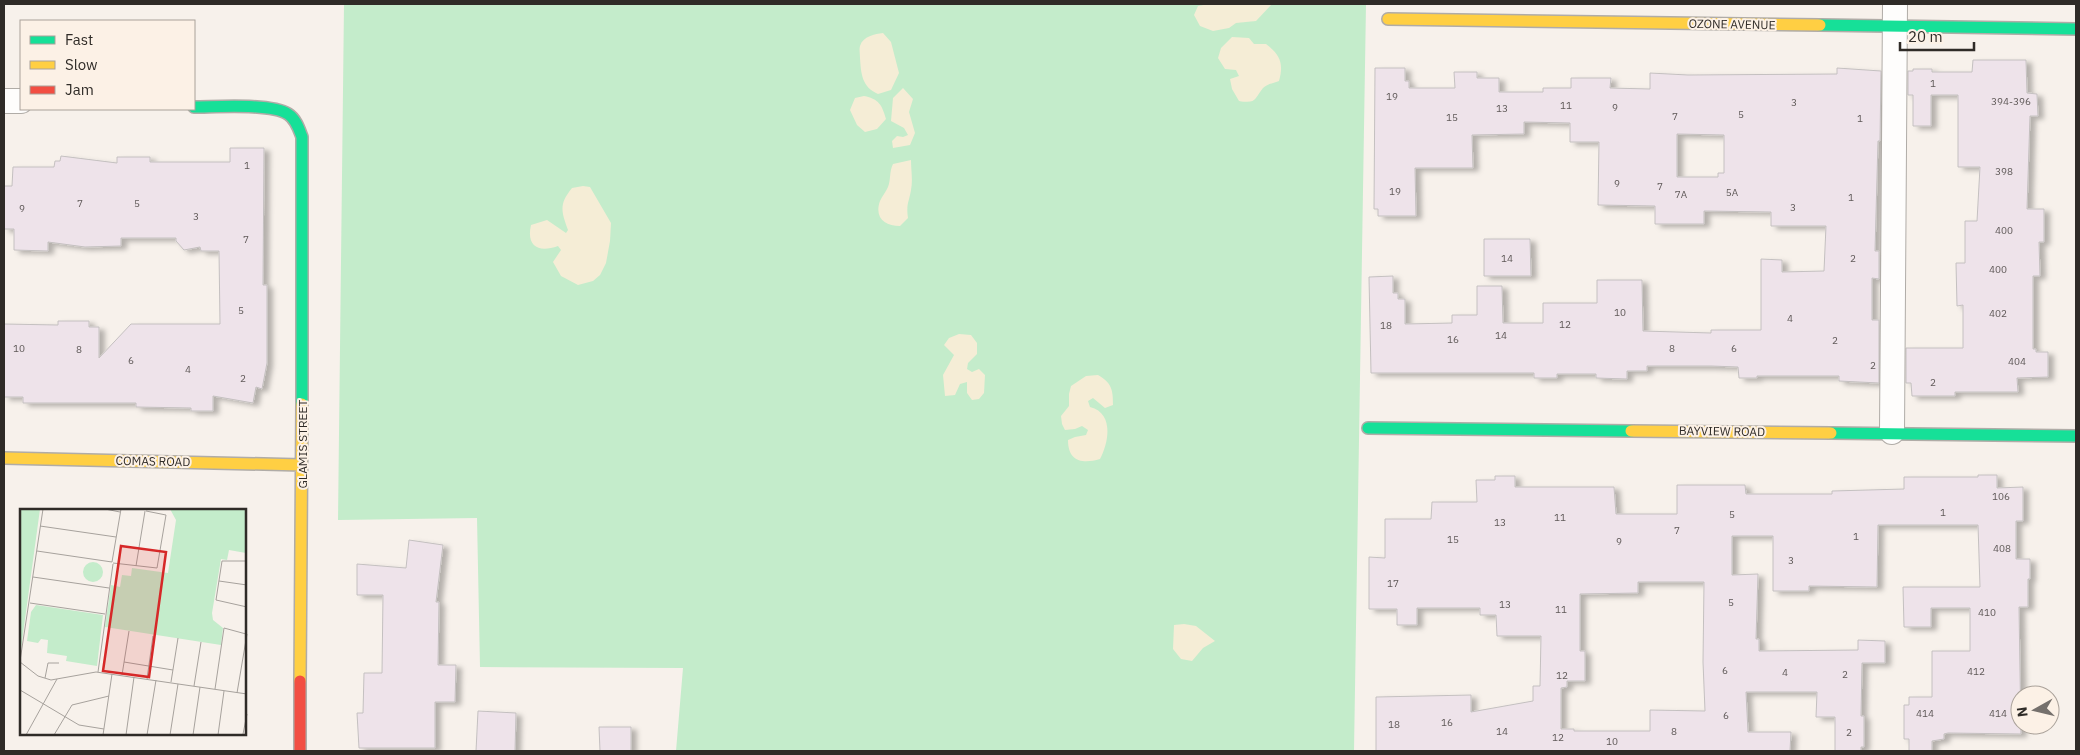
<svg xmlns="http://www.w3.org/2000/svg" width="2080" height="755" font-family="'IBM Plex Sans',sans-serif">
  <defs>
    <filter id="shadow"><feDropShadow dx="5.5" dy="3" stdDeviation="2.5" flood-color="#0004"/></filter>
  </defs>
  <rect width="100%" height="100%" fill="#f7f1eb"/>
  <path fill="#c4eccb" d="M 344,4 L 1366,4 L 1354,751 L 676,751 L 683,668 L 480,667 L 477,518 L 338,520 Z"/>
  <path fill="#f5edd6" d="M 1209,4 L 1216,5 L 1272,4 L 1256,21 L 1236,23 L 1229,28 L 1213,31 L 1200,26 L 1194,15 L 1198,6 Z
    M 883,33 L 891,42 L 899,73 L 891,90 L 878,94 C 862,87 861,74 860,58 C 860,54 859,49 860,46 C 863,36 875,34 883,33 Z
    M 1232,37 L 1249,38 L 1254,44 L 1266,44 C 1280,55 1284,63 1279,81 C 1274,83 1267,84 1263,88 C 1254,99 1257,104 1239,101 L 1232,89 L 1230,79 L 1239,76 L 1236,70 L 1225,69 L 1218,58 L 1221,48 Z
    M 903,88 L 913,99 L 909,112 L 915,133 L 910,145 L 893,148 L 892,141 L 897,136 L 903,137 L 908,135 L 904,128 L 891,121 L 893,98 Z
    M 864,96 C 879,99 882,105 886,119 L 877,129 L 865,132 L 857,125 L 850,110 L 855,98 Z
    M 911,160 C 911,170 913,180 911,190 C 909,202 906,204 908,218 L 900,226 C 885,226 874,218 880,201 C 882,196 886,192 888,187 C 891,180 889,172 893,164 Z
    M 583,186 L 590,187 L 611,223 L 610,241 L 606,263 L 600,275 L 593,281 L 578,285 L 561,276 L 553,262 L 561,250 L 558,246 C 539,253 526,247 531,225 L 547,220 L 566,233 L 568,230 C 561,211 559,204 572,188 Z
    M 959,334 L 971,335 L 977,343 L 977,354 L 968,363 L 967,369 L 972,372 L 979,369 L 985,375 L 984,393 L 979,399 L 972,400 L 967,393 L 967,382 L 960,384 L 955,395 L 945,396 L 943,375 L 954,355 L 944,345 L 949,338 Z
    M 1098,375 C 1112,383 1113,390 1113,405 L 1105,408 L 1093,398 L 1088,401 L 1090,407 C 1114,413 1109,442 1100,459 C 1083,464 1068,462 1068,440 L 1075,437 L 1086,435 L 1088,430 L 1082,426 L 1075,429 L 1065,430 L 1062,424 L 1061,416 L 1069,406 L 1069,394 L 1071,386 L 1086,376 Z
    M 1184,624 L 1196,626 L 1215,641 L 1203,648 L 1192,661 L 1181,659 L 1173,649 L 1174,625 Z"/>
  <path fill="#eee3ea" stroke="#c4c0c0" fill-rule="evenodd" filter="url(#shadow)" d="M 1973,60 L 2026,60 L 2027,93 L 2037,94 L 2038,116 L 2030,116 L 2027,209 L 2044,209 L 2044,242 L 2039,242 L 2040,276 L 2033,276 L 2033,349 L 2036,349 L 2036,352 L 2048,352 L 2048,377 L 2017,378 L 2018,392 L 1955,392 L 1955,396 L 1912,396 L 1911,383 L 1906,383 L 1906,348 L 1963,348 L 1963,305 L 1957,306 L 1956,263 L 1965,263 L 1965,221 L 1977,221 L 1980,167 L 1958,167 L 1958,95 L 1931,95 L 1931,126 L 1913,126 L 1913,95 L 1908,95 L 1908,71 L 1913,71 L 1913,69 L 1932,69 L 1932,72 L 1972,72 Z
    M 1375,68 L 1405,68 L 1405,81 L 1409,81 L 1409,88 L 1455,88 L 1454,72 L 1477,72 L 1477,78 L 1499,78 L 1499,92 L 1543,92 L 1543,88 L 1571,88 L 1571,78 L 1611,78 L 1610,88 L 1650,89 L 1650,73 L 1688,75 L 1837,74 L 1837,68 L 1881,71 L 1880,141 L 1878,141 L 1875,251 L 1879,251 L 1879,279 L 1872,278 L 1872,320 L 1879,320 L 1879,383 L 1839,381 L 1839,376 L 1757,376 L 1757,378 L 1739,378 L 1738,367 L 1711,366 L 1647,366 L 1647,371 L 1627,371 L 1627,379 L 1596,378 L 1596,374 L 1557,374 L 1557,378 L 1534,378 L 1534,373 L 1371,373 L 1369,277 L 1393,276 L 1393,293 L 1398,293 L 1398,299 L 1405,299 L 1405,324 L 1452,323 L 1452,315 L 1477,315 L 1477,286 L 1502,286 L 1503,323 L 1543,323 L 1543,303 L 1597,303 L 1597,280 L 1642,280 L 1643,331 L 1711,333 L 1711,330 L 1761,330 L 1761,259 L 1782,260 L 1782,272 L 1824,271 L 1826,226 L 1771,226 L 1771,212 L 1704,211 L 1704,224 L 1655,224 L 1655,206 L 1598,205 L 1599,142 L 1570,142 L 1570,123 L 1524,122 L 1524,134 L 1472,135 L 1473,168 L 1415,168 L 1416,216 L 1378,216 L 1378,209 L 1374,209 ZM 1677,134 L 1724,135 L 1724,173 L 1718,173 L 1718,177 L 1677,177 Z
    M 230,148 L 264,148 L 263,285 L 267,285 L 267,363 L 262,389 L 256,387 L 253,403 L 213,396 L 213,411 L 191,411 L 191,408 L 136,407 L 136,403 L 23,403 L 23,397 L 4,397 L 4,324 L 58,325 L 58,321 L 89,321 L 89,327 L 99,327 L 99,358 L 131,324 L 220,324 L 219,251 L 201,251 L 200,247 L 184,250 L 176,241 L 176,238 L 121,238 L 121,246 L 85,247 L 48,242 L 48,251 L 14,250 L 14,229 L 4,229 L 4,186 L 12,186 L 13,167 L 54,167 L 55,161 L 60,161 L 61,156 L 117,163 L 117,157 L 150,157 L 150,162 L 230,162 Z
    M 1484,239 L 1530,239 L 1531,276 L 1484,276 Z
    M 1978,475 L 1997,475 L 1997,488 L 2023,487 L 2023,521 L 2016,521 L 2016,559 L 2030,559 L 2030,579 L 2028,579 L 2028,607 L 2019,607 L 2021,734 L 1948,733 L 1944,734 L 1944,739 L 1932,741 L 1932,751 L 1909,751 L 1909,739 L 1904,739 L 1904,705 L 1909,705 L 1909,697 L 1932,697 L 1932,651 L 1970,651 L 1970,608 L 1931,608 L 1931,627 L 1904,627 L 1903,587 L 1980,587 L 1978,525 L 1878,525 L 1877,587 L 1809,586 L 1809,591 L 1773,591 L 1773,536 L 1732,536 L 1732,575 L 1758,574 L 1756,639 L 1759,639 L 1759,651 L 1858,650 L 1858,640 L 1885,641 L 1885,663 L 1862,663 L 1861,716 L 1864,716 L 1864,747 L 1861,747 L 1861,751 L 1835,751 L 1835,717 L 1816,717 L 1817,692 L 1746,692 L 1748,732 L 1791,732 L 1790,751 L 1376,751 L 1376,697 L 1471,695 L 1471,712 L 1533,701 L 1533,686 L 1540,686 L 1541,636 L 1497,636 L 1496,615 L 1480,615 L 1480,608 L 1417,608 L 1417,625 L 1397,625 L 1397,609 L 1369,609 L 1369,557 L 1385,558 L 1385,519 L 1431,519 L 1432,502 L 1477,502 L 1476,480 L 1495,480 L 1495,476 L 1515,476 L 1515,487 L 1614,487 L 1616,514 L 1677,514 L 1677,485 L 1745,485 L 1746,494 L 1832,494 L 1832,491 L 1904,489 L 1904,477 L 1978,477 ZM 1638,582 L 1704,582 L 1703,662 L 1705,711 L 1650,710 L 1650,731 L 1574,731 L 1574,729 L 1561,729 L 1561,688 L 1567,687 L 1567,681 L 1585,681 L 1585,651 L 1580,651 L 1580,594 L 1638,593 Z
    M 409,540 L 443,545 L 436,602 L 439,602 L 438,665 L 456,665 L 455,702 L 435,702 L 435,748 L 359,748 L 357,713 L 363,713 L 364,673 L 382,673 L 383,595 L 357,595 L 357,564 L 406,568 Z
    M 478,711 L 516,713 L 515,751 L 476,751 Z
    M 599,727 L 631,727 L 631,751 L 600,751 Z"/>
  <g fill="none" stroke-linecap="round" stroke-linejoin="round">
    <defs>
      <path id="street" d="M 4,101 L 21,101
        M 1892,432 L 1895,4"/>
      <path id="fast" d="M 1820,25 L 2076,29
        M 194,107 C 216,107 271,103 288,114 C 296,119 299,129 302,137 L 302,404
        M 1368,428 L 1631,431
        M 1831,433 L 2076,436"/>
      <path id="slow" d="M 1388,19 L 1820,25
        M 1631,431 L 1831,433
        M 4,458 L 302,465
        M 300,681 L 302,404"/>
      <path id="jam" d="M 300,751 L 300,681"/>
    </defs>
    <use href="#street" stroke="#b0aca7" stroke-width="26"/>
    <use href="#fast" stroke="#b0aca7" stroke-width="14"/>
    <use href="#slow" stroke="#b0aca7" stroke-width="14"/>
    <use href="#jam" stroke="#b0aca7" stroke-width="14"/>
    <use href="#street" stroke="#fefdfc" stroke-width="24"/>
    <use href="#fast" stroke="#16e098" stroke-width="11"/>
    <use href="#slow" stroke="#ffcf43" stroke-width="11"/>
    <use href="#jam" stroke="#f24e42" stroke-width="11"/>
  </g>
  <g text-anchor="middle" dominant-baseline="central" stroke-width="4" stroke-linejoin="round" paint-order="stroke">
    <g font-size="10" fill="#5f5958">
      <text x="1933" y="83">1</text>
      <text x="1392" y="96">19</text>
      <text x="2011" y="101">394-396</text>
      <text x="1794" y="102">3</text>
      <text x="1566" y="105">11</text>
      <text x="1615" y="107">9</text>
      <text x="1502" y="108">13</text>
      <text x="1741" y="114">5</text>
      <text x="1675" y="116">7</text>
      <text x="1452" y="117">15</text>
      <text x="1860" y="118">1</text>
      <text x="247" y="165">1</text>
      <text x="2004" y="171">398</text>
      <text x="1617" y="183">9</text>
      <text x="1660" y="186">7</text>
      <text x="1395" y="191">19</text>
      <text x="1732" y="192">5A</text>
      <text x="1681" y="194">7A</text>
      <text x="1851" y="197">1</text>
      <text x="80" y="203">7</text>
      <text x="137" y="203">5</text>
      <text x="1793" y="207">3</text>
      <text x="22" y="208">9</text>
      <text x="196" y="216">3</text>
      <text x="2004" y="230">400</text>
      <text x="246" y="239">7</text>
      <text x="1507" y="258">14</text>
      <text x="1853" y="258">2</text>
      <text x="1998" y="269">400</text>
      <text x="241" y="310">5</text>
      <text x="1620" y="312">10</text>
      <text x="1998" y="313">402</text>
      <text x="1790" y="318">4</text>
      <text x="1565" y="324">12</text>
      <text x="1386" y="325">18</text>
      <text x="1501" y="335">14</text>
      <text x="1453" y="339">16</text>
      <text x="1835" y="340">2</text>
      <text x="19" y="348">10</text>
      <text x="1672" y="348">8</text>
      <text x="1734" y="348">6</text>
      <text x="79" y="349">8</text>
      <text x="131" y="360">6</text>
      <text x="2017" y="361">404</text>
      <text x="1873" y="365">2</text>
      <text x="188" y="369">4</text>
      <text x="243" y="378">2</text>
      <text x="1933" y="382">2</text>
      <text x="2001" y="496">106</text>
      <text x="1943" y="512">1</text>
      <text x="1732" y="514">5</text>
      <text x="1560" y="517">11</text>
      <text x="1500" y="522">13</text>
      <text x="1677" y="530">7</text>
      <text x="1856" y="536">1</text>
      <text x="1453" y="539">15</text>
      <text x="1619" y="541">9</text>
      <text x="2002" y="548">408</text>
      <text x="1791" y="560">3</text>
      <text x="1393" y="583">17</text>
      <text x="1731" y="602">5</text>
      <text x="1505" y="604">13</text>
      <text x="1561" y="609">11</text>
      <text x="1987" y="612">410</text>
      <text x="1725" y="670">6</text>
      <text x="1976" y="671">412</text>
      <text x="1785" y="672">4</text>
      <text x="1845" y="674">2</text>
      <text x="1562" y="675">12</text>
      <text x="1925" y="713">414</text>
      <text x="1998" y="713">414</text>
      <text x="1726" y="715">6</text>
      <text x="1447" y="722">16</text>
      <text x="1394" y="724">18</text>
      <text x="1502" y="731">14</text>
      <text x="1674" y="731">8</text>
      <text x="1849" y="732">2</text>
      <text x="1558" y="737">12</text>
      <text x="1612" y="741">10</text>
    </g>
    <g font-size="12" fill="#2f2b27" stroke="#fcf1e6">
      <text transform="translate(1732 24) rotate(1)">OZONE AVENUE</text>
      <text transform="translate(1722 431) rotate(1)">BAYVIEW ROAD</text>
      <text transform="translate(302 444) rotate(-90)">GLAMIS STREET</text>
      <text transform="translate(153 461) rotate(1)">COMAS ROAD</text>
    </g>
  </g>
  <g transform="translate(20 509)">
    <rect width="226" height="226" fill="#f7f1eb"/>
    <path d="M 0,0 L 20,0 L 0,147 ZM 150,0 L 226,0 L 226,44 L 209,41 L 207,51 L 201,50 L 192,104 L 193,111 L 203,119 L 201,136 L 85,118 L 91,76 L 100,78 L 102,66 L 111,67 L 112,59 L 148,64 L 156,11 ZM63 63a10 10 0 1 1 20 0a10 10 0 1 1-20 0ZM 16,96 L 83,106 L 77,157 L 46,152 L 47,147 L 27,144 L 28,131 L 21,130 L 18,134 L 7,132 L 11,103 Z" fill="#c4eccb"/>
    <path fill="none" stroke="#a7a29d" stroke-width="1" d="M 85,0 L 100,3M 20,17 L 96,28M 17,42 L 92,53M 227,52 L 202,52 L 196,91 L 227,98M 92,53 L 101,0M 93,54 L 137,59 L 146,6 L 126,2M 116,57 L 125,2M 13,68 L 89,79M 199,72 L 227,76M 10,94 L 85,105M 0,152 L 23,0M 0,153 L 18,167 L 31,171 L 76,163 L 227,185M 104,153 L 153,161M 78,163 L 93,55M 102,166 L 109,122M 25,169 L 28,154 L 39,154M 127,170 L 133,127M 151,173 L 158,129M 174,177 L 181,133M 195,180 L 204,119 L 226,125M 0,181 L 59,216 L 84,220M 217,184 L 227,125M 223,225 L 227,205M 6,226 L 37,170M 34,226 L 52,196 L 89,187M 83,226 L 92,165M 106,226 L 114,168M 127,226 L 136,171M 150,226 L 158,175M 173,226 L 180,178M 198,226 L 204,182"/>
    <path fill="#d62828" fill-opacity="0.15" stroke="#d62828" stroke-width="2.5" d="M 101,37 L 146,43 L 129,168 L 83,162 Z"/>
    <rect width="226" height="226" fill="none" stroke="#2f2b27" stroke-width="2.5"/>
  </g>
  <rect width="2080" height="755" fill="none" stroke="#2f2b27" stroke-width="10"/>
  <rect x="20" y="20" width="175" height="90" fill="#fcf1e6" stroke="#aaa29a"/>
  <rect x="30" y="36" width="25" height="8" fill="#16e098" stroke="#aaa29a"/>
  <text x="65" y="45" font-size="15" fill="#2f2b27">Fast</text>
  <rect x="30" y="61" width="25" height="8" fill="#ffcf43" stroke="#aaa29a"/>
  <text x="65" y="70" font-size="15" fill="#2f2b27">Slow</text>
  <rect x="30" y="86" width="25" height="8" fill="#f24e42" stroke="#aaa29a"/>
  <text x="65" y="95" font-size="15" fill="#2f2b27">Jam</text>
  <g transform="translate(2035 710) rotate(262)"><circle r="24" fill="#fcf1e6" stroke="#aaa29a"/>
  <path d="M0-4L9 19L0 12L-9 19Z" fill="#75706c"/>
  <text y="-8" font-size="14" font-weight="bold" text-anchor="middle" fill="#2f2b27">N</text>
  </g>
  <path d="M1900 42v8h74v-8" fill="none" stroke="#2f2b27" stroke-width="2.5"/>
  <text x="1908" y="42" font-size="15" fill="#2f2b27" stroke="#fcf1e6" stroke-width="4" paint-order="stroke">20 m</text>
</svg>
